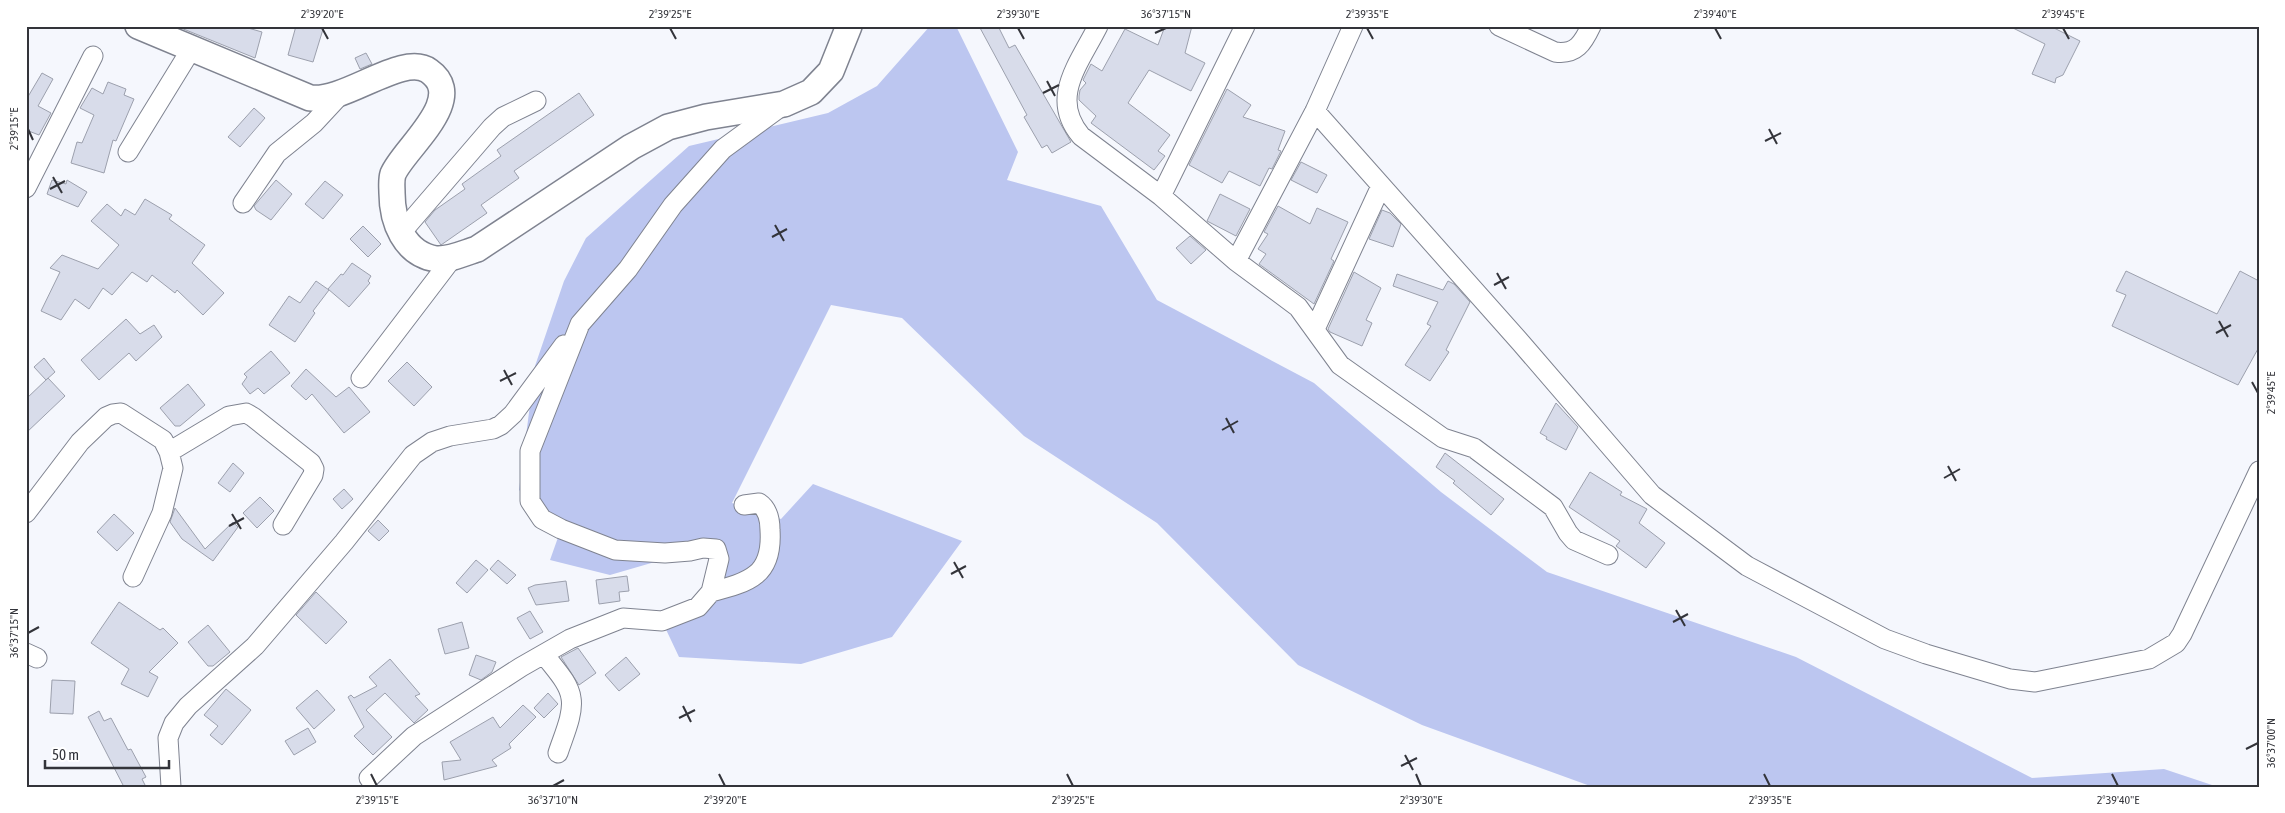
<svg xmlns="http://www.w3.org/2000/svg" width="2285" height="813" font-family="'Asap Condensed',sans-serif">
  <rect width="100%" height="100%" fill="#f5f7fd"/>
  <path fill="#bcc6f0" d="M 930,26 L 956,26 L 1018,152 L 1007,180 L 1101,206 L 1157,300 L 1314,383 L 1441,492 L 1547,572 L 1796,657 L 2032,778 L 2164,769 L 2218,787 L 1593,787 L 1422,725 L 1298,665 L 1157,523 L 1024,436 L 902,318 L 831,305 L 732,503 L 781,519 L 813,484 L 962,541 L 892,637 L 801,664 L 679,657 L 662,621 L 698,607 L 719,559 L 703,548 L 610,575 L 550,560 L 561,529 L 519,490 L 535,366 L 564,281 L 586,238 L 689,146 L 828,113 L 877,86 Z"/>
  <path fill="#d8dcea" stroke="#9ca0ad" d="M 176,26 L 241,26 L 262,32 L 255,58 Z
    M 296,26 L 324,26 L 313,62 L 288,55 Z
    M 979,26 L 998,26 L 1009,48 L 1015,45 L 1071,142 L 1052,153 L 1047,145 L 1042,148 L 1024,117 L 1027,115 Z
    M 1165,26 L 1192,26 L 1185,53 L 1205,63 L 1191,91 L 1149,70 L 1128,103 L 1170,135 L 1158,151 L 1165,156 L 1154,170 L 1091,123 L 1096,116 L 1079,100 L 1079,96 L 1080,90 L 1086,83 L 1083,80 L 1091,64 L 1102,71 L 1125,29 L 1158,45 Z
    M 2009,26 L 2050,26 L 2080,41 L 2063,75 L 2056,78 L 2055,83 L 2032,74 L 2045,44 Z
    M 366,53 L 372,64 L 360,69 L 355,58 Z
    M 42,73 L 53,79 L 38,106 L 51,113 L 39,135 L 26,130 L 26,100 Z
    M 108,82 L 126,89 L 124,95 L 134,99 L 116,141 L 113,140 L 104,173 L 71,163 L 77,142 L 82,143 L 94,115 L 80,108 L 92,88 L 103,94 Z
    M 1227,89 L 1251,105 L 1243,117 L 1285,131 L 1278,150 L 1281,151 L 1272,169 L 1269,168 L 1260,186 L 1229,171 L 1222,183 L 1189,165 Z
    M 579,93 L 594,115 L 514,171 L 519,178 L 481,205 L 487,213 L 441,245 L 425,222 L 435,210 L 465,189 L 462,184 L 501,156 L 497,150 Z
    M 254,108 L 265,118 L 240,147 L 228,137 Z
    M 1301,162 L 1327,175 L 1317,193 L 1291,180 Z
    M 52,180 L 66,184 L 67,180 L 87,192 L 78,207 L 47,194 Z
    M 276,180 L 292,194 L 271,220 L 256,210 L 254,206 Z
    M 325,181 L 343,195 L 323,219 L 305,204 Z
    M 1220,194 L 1250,209 L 1236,236 L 1207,221 Z
    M 145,199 L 172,215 L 169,219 L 205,245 L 192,263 L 224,293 L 203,315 L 177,290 L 175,293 L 152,275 L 147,282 L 132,272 L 112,295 L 103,288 L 89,309 L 75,299 L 61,320 L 41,311 L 60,272 L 50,268 L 62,255 L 98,269 L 119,245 L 91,221 L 107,204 L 121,216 L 125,209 L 135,215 Z
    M 1278,206 L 1310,224 L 1317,208 L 1348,222 L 1331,259 L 1334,261 L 1314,304 L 1259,264 L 1266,254 L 1258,249 L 1268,234 L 1264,232 Z
    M 1382,210 L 1390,213 L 1401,224 L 1393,247 L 1369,239 Z
    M 363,226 L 381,244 L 368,257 L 350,239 Z
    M 1190,236 L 1206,250 L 1191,264 L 1176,248 Z
    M 352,263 L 371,276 L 368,281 L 370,283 L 349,307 L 328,289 L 341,274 L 343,275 Z
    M 2126,271 L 2217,314 L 2240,271 L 2259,281 L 2259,347 L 2238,385 L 2112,326 L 2126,295 L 2116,291 Z
    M 1354,272 L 1381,288 L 1366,320 L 1372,323 L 1362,346 L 1330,332 L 1328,329 Z
    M 1397,274 L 1443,290 L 1448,281 L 1454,284 L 1470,302 L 1446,350 L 1449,352 L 1430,381 L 1405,365 L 1431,326 L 1427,324 L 1438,302 L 1393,286 Z
    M 316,281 L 329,290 L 313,311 L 315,313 L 295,342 L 269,325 L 289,296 L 300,303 Z
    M 126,319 L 140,334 L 154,325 L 162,337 L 136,361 L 129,353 L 99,380 L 81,360 Z
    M 271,351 L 290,373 L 264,394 L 258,388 L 250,394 L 242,384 L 247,377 L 244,374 Z
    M 44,358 L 55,372 L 46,380 L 34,367 Z
    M 407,362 L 432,387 L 414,406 L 388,381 Z
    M 306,369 L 336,397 L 349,387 L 370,412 L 344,433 L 312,394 L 306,400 L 291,386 Z
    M 48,378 L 65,396 L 26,433 L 26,399 Z
    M 188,384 L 205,405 L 180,426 L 175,426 L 160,408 Z
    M 1556,403 L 1578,427 L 1566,450 L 1546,439 L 1547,437 L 1540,433 Z
    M 1445,453 L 1504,499 L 1491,515 L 1453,483 L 1455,481 L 1436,467 Z
    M 233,463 L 244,473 L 230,492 L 218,483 Z
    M 1590,472 L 1622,492 L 1620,495 L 1647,509 L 1639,523 L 1665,543 L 1646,568 L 1616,546 L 1620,541 L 1569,507 Z
    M 344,489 L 353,499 L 342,509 L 333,499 Z
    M 260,497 L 274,511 L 257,528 L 243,513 Z
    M 175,508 L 205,549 L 233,522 L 238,527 L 213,561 L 182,539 L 170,522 Z
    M 114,514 L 134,533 L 117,551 L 97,532 Z
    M 378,520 L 389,531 L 379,541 L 368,531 Z
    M 476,560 L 488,570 L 467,593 L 456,583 Z
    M 498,560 L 516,575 L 507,584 L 490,569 Z
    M 627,576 L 629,591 L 619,592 L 620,601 L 599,604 L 596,580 Z
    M 566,581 L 569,601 L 536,605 L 528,588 L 535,585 Z
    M 316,592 L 347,622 L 326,644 L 296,615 Z
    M 119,602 L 160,630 L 163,628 L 178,643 L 149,672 L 158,677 L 148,697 L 121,684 L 129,669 L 91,643 Z
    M 530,611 L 543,632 L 530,639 L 517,618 Z
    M 462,622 L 469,648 L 445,654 L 438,629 Z
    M 208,625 L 230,652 L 213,666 L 208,666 L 188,642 Z
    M 578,648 L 596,673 L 579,685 L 561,657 Z
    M 476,655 L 496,662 L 492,672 L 481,680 L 469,675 Z
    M 626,657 L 640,674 L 619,691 L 605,675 Z
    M 390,659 L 420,694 L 415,696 L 428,710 L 414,723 L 385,693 L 366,710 L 392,737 L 373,755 L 354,736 L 364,727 L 348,697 L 351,695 L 354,698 L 377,686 L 369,677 Z
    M 52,680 L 75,681 L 73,714 L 50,713 Z
    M 226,689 L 251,710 L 222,745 L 210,735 L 218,726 L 204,715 Z
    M 317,690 L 335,710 L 314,729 L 296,708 Z
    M 548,693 L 558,704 L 544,718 L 534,708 Z
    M 523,705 L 536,717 L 509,744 L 511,748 L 492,760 L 497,766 L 444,780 L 442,762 L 461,760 L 450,742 L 493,717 L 500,728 Z
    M 99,711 L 104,721 L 111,718 L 128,750 L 131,749 L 146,777 L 142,779 L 146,787 L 124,787 L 88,717 Z
    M 308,728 L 316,742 L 294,755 L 285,741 Z"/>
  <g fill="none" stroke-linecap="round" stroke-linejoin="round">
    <defs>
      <path id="minor" d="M 1098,26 C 1079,64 1049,98 1081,136 L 1161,196 L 1236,261 L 1298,307 L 1340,365 L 1443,438 L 1474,448 L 1553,507 L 1568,533 L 1574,540 L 1608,555
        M 1499,26 L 1555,52 C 1576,55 1583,43 1591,26
        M 1315,111 L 1521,343 L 1652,495 L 1747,566 L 1885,639 L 1926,654 L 2010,679 L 2035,682 L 2149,659 L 2176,643 L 2182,634 L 2259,471
        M 128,152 L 192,48
        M 26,188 L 93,56
        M 1161,196 L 1245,26
        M 243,203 L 277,153 L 314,123 L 340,95
        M 400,234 L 492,127 L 503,117 L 536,101
        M 1236,261 L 1315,111 L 1353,26
        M 1315,329 L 1381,186
        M 361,378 L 454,256
        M 169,452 L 229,416 L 246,413 L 253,417 L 311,463 L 314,469 L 313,475 L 283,525
        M 26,513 L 80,442 L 106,417 L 113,414 L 121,413 L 163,440 L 169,452 L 173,468 L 162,513 L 133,577
        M 711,592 C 750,582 773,575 770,530 C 770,519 768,509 759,503 L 744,505
        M 26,653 L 37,658
        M 544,654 C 553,667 569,682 571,698 C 574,714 563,737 558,753
        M 369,778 L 414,736 L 521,667 L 570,639 L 623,618 L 662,621 L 698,607 L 711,592 L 719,559 L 716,549 L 703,548 L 690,551 L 665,553 L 615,550 L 561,529 L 542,519 L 530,501 L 530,451 L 580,324 L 628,269 L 673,205 L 723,149 L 783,105
        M 171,787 L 168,738 L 174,723 L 188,706 L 255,646 L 344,542 L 413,455 L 432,442 L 450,436 L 493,429 L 501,425 L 513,414 L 564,345"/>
      <path id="major" d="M 138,26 L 310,98 C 345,103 403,52 429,71 C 469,99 403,149 393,174 C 391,180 392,187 392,193 C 392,221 404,254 436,259 C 450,260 464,253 477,249 L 631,147 L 668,127 L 706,117 L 784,104 L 811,92 L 831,71 L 849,26"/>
    </defs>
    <use href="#minor" stroke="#7f8390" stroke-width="21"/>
    <use href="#major" stroke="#7f8390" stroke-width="28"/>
    <use href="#minor" stroke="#fff" stroke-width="19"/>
    <use href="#major" stroke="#fff" stroke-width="25"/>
  </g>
  <path fill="none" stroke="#33343a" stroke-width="2" d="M 322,28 L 328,39M 670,28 L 676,39M 1018,28 L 1024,39M 1367,28 L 1373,39M 1715,28 L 1721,39M 2063,28 L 2069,39M 1155,33 L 1166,28M 1047,81 L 1055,96M 1043,93 L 1059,85M 28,129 L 33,140M 1769,129 L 1777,144M 1765,141 L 1781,133M 53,177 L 62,193M 50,189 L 65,181M 775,225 L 784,241M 772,237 L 787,229M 1497,273 L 1506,289M 1494,285 L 1509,277M 2219,321 L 2228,337M 2216,333 L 2231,325M 504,370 L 512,385M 500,381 L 516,373M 2252,382 L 2258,393M 1226,418 L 1234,433M 1222,430 L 1238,421M 1948,466 L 1956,481M 1944,478 L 1960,469M 232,514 L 241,529M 229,526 L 244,518M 954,562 L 963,578M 951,574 L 966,566M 1676,610 L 1685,626M 1673,622 L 1688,614M 28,633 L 39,627M 683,706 L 691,722M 679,718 L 695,710M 2246,749 L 2258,743M 1405,755 L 1413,770M 1401,766 L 1417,758M 371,774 L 377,786M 719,774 L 725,786M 1067,774 L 1073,786M 1416,774 L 1421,786M 1764,774 L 1770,786M 2112,774 L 2118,786M 553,786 L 564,780"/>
  <rect width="2285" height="813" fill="none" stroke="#ffffff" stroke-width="55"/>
  <path d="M45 760v8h124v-8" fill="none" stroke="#33343a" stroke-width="2.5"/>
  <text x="52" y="760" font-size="15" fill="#33343a" stroke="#ffffff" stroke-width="4" paint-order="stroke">50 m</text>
  <rect x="28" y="28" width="2230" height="758" fill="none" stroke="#33343a" stroke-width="2"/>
  <g font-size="12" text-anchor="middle" fill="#33343a">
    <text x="322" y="18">2°39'20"E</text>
    <text x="670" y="18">2°39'25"E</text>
    <text x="1018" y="18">2°39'30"E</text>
    <text x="1166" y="18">36°37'15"N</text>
    <text x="1367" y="18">2°39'35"E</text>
    <text x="1715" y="18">2°39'40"E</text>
    <text x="2063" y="18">2°39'45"E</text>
    <text transform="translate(14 129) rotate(-90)" y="4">2°39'15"E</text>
    <text transform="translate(2271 393) rotate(-90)" y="4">2°39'45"E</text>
    <text transform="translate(14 633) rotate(-90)" y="4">36°37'15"N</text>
    <text transform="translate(2271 743) rotate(-90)" y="4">36°37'00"N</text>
    <text x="377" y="804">2°39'15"E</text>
    <text x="553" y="804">36°37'10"N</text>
    <text x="725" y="804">2°39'20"E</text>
    <text x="1073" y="804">2°39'25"E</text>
    <text x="1421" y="804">2°39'30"E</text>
    <text x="1770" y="804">2°39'35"E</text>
    <text x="2118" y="804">2°39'40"E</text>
  </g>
</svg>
